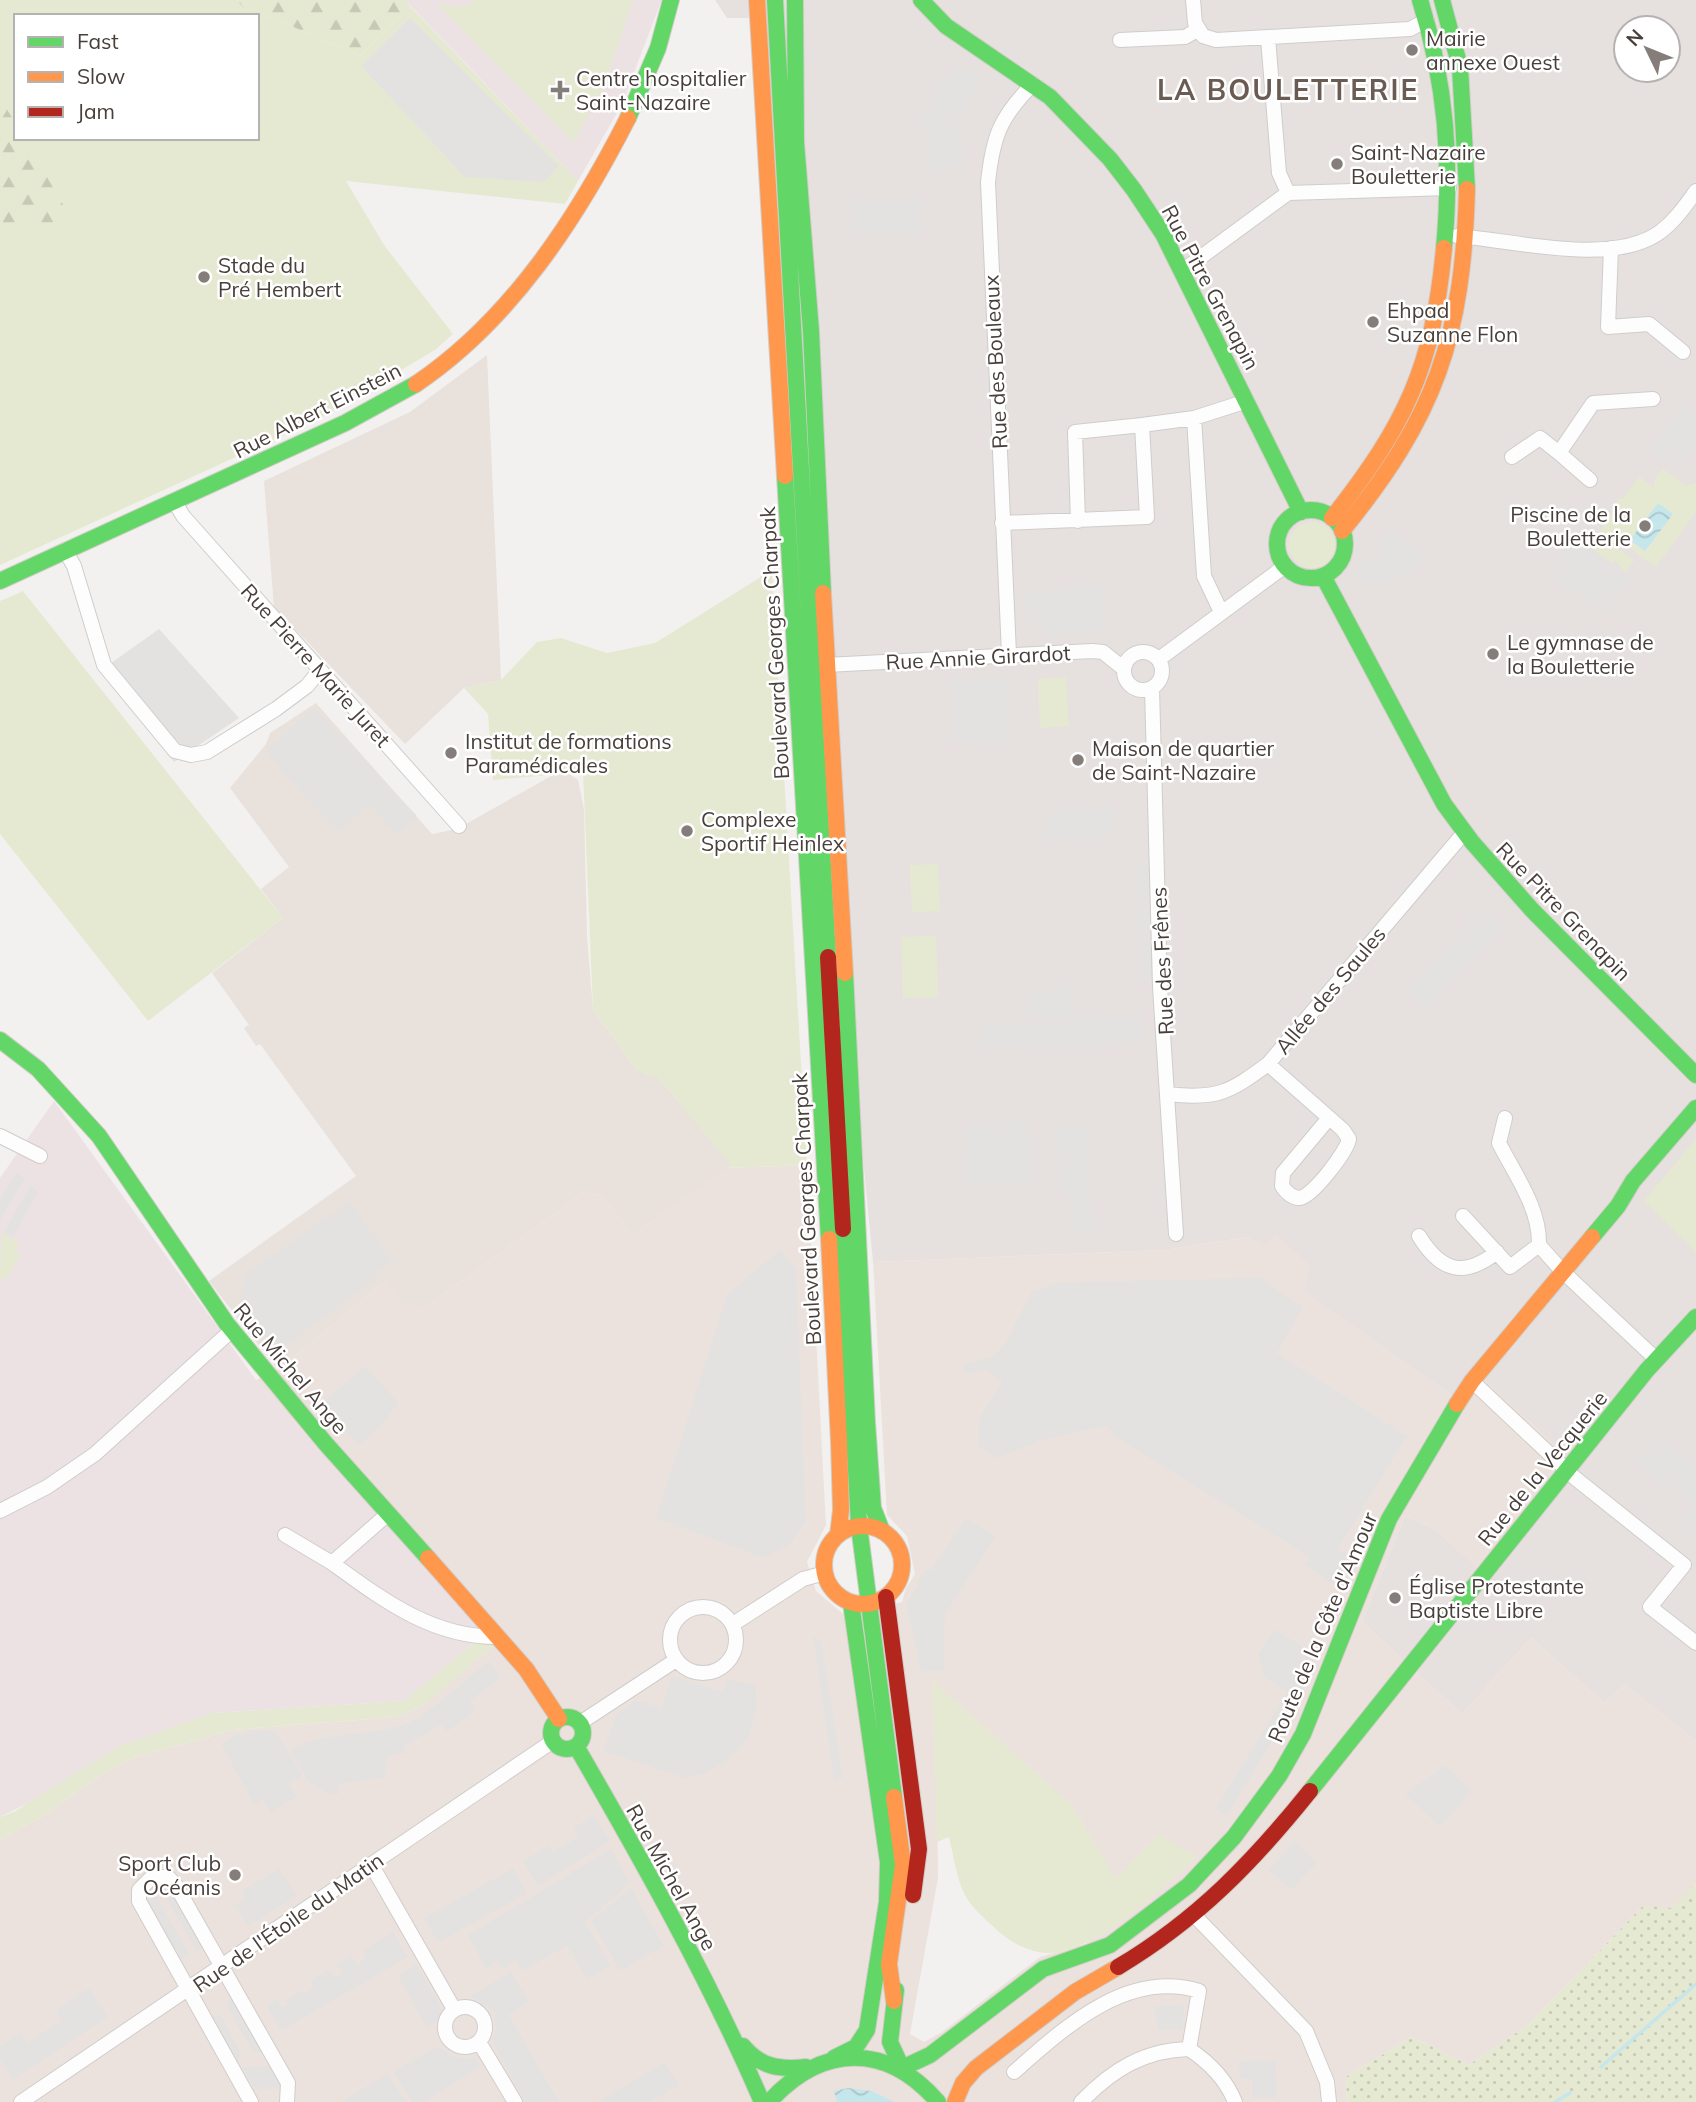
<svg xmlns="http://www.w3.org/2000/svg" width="1696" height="2102" font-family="Mulish,sans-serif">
  <defs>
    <pattern id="forest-firs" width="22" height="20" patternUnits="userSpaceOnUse" patternTransform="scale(1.75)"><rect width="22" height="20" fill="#e6e9d2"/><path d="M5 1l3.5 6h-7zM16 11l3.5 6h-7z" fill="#c7c9b5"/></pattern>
    <pattern id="park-dots" width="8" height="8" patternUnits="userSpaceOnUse" patternTransform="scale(1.75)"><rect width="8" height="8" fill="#e6e9d2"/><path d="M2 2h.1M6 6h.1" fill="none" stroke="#c7c9b5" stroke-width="1.8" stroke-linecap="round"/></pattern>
    <pattern id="water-waves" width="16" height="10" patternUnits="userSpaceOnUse" patternTransform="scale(1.75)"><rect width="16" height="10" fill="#c5e6eb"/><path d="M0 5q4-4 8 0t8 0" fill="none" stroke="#abc6ca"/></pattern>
  </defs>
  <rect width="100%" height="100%" fill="#f3f1ef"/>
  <path fill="#e6e1de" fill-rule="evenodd" d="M 715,0 L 1696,0 L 1696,1741 L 1625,1685 L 1604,1703 L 1531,1638 L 1462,1714 L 1362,1622 L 1405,1516 L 1435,1529 L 1480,1570 L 1453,1396 L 1304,1292 L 1309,1265 L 1275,1235 L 1264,1246 L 1248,1237 L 1164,1250 L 873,1262 L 753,18 L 727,18 ZM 1626,28 L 1668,28 L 1668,70 L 1626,70 Z"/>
  <path fill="#ece2dd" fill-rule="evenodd" d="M 807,1165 L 826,1525 L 807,1562 L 816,1591 L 843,1614 L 902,1602 L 906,1588 L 915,1574 L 907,1536 L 887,1515 L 873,1262 L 1164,1250 L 1248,1237 L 1264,1245 L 1275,1234 L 1309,1265 L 1305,1292 L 1453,1396 L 1475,1371 L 1570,1458 L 1479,1570 L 1435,1529 L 1405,1516 L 1362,1622 L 1462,1714 L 1531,1638 L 1604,1703 L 1625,1685 L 1696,1741 L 1696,1883 L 1671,1909 L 1643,1906 L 1528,2025 L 1469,2065 L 1412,2037 L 1346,2077 L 1347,2102 L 0,2102 L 0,1839 L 40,1818 L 98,1777 L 132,1758 L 233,1730 L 396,1717 L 422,1706 L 487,1632 L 256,1380 L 278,1370 L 385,1281 L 427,1306 L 584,1192 L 602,1195 L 632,1235 L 727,1168 ZM 937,1777 L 1070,1803 L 1116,1880 L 1167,1884 L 1085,1944 L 1040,1957 L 942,2032 L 924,2042 L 910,2034 L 938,1878 Z"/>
  <path fill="#e8e1dc" d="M 487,355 L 501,680 L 464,688 L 405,744 L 274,607 L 264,481 L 410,412 Z
    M 316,703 L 432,834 L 457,829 L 553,775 L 569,774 L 578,780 L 584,809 L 587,936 L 593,1010 L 637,1070 L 657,1076 L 732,1165 L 632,1235 L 602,1195 L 584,1192 L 427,1306 L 404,1305 L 385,1281 L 278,1370 L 209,1281 L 356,1176 L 260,1044 L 256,1046 L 244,1028 L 249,1025 L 212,973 L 283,918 L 261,889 L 289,867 L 230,788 L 266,744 L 270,733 Z"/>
  <path fill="#ece2e3" d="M 405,0 L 667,0 L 661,2 L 622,104 L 578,181 Z
    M 54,1101 L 256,1380 L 487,1632 L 405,1701 L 212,1713 L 0,1817 L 0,1178 Z"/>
  <path fill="#e6e9d2" d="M 0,0 L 237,0 L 250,16 L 16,16 L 16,138 L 257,138 L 257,23 L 266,15 L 360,56 L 411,7 L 578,181 L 565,204 L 346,181 L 384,245 L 453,334 L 435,350 L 319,419 L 0,565 Z
    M 477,0 L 633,0 L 602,92 L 573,142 L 437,4 L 463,7 Z
    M 1663,469 L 1685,485 L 1696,483 L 1696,512 L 1656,567 L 1617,539 L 1613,545 L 1634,560 L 1625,572 L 1615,560 L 1612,563 L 1589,546 L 1619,505 L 1616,503 L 1620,498 L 1623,499 L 1639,477 L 1654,488 L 1654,480 Z
    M1289 545a23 23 0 1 1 46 0a23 23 0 1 1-46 0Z
    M 772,570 L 807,1165 L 727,1168 L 731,1165 L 657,1076 L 645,1075 L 637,1070 L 593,1010 L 583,772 L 493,780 L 488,714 L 464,688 L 501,680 L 537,642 L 561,638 L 607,653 L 655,643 Z
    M 23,591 L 283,918 L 148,1021 L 0,834 L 0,601 Z
    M 1066,677 L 1069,726 L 1040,728 L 1038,679 Z
    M 938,864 L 940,911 L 912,912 L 910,865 Z
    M 936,936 L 938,997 L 903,998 L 901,937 Z
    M 1696,1139 L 1696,1252 L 1644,1201 Z
    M 2,1232 L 19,1242 L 15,1250 L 21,1255 L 7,1278 L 0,1279 Z
    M 487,1632 L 495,1645 L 422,1706 L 396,1717 L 233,1730 L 132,1758 L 98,1777 L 40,1818 L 0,1839 L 0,1817 L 14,1812 L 117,1747 L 212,1713 L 404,1701 Z
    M 932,1681 L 1070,1803 L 1116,1879 L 1159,1834 L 1196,1857 C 1162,1888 1098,1952 1050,1953 C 1032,1954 1009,1942 997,1930 C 984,1918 969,1906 962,1889 C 956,1873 953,1854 949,1837 L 937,1842 Z"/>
  <path fill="url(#forest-firs)" d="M 237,0 L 405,0 L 411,7 L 360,56 L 266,15 L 257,23 L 257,16 L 250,16 Z
    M 0,98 L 16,124 L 16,138 L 24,138 L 67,211 L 61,221 L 0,233 Z"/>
  <path fill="url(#park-dots)" d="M 1696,1883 L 1696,2102 L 1347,2102 L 1346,2077 L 1412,2037 L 1469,2065 L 1528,2025 L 1643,1906 L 1671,1908 Z"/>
  <path fill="#e4e2e0" d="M 410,18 L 559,166 L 544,182 L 465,177 L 361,66 Z
    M 957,63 L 982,79 L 958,121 L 965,168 L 930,171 L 924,115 Z
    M 920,201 L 920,234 L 851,235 L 851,202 Z
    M 1680,407 L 1696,418 L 1696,442 L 1676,469 L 1652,447 Z
    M 1400,530 L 1402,539 L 1424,555 L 1412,571 L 1380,587 L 1360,578 L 1358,563 L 1379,554 L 1384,537 Z
    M 1578,540 L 1631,578 L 1604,615 L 1548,572 Z
    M 1103,586 L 1107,632 L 1044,637 L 1043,622 L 1026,624 L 1024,593 Z
    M 159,629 L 239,718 L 174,762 L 100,671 Z
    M 1007,677 L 1010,740 L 953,742 L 950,680 Z
    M 315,708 L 417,816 L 396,835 L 369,804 L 338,832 L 265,751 Z
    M 1111,809 L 1117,834 L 1046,839 L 1046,813 Z
    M 1151,863 L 1154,979 L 1139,980 L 1136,864 Z
    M 1480,909 L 1500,925 L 1426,1009 L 1407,993 Z
    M 1072,988 L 1076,1015 L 1027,1017 L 1026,992 Z
    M 1143,1017 L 1141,1042 L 982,1046 L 981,1025 Z
    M 1026,1120 L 1030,1184 L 962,1186 L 966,1124 Z
    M 1087,1125 L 1092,1233 L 1072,1234 L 1069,1190 L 1059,1187 L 1055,1126 Z
    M 16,1173 L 25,1178 L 0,1220 L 0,1200 Z
    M 31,1185 L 38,1192 L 13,1237 L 4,1232 Z
    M 350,1201 L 392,1261 L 376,1272 L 379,1277 L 276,1352 L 240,1297 L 248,1272 Z
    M 780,1250 L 796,1268 L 806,1521 L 789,1545 L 764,1558 L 656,1518 L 727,1294 Z
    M 1261,1278 L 1303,1307 L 1277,1353 L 1407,1436 L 1338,1549 L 1354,1560 L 1342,1590 L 1304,1564 L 1310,1557 L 1114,1436 L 1106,1426 L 1042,1440 L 997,1458 L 978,1447 L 980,1417 L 1002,1382 L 986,1370 L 964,1374 L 963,1364 L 991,1357 L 1005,1344 L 1031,1292 L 1061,1282 Z
    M 365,1366 L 399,1403 L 381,1426 L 358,1446 L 321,1403 Z
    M 1657,1436 L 1696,1467 L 1696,1528 L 1686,1540 L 1675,1532 L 1695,1506 L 1638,1461 Z
    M 966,1518 L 996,1536 L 945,1615 L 944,1670 L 921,1672 L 906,1605 L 925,1570 L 932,1569 Z
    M 1274,1629 L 1307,1648 L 1303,1655 L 1315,1661 L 1301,1696 L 1226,1816 L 1216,1808 L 1287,1692 L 1264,1677 L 1258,1654 Z
    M 813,1636 L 821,1641 L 843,1778 L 834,1780 Z
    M 489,1661 L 501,1678 L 470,1701 L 476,1710 L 447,1732 L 441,1725 L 404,1746 L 405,1753 L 388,1756 L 384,1778 L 339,1784 L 339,1794 L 331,1794 L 309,1783 L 290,1749 L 316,1739 L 393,1728 L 410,1722 L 422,1716 Z
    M 672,1676 L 723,1692 L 726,1679 L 756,1685 L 757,1708 L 748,1739 L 726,1762 L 703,1774 L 685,1778 L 603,1751 L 616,1715 L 635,1700 L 661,1707 Z
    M 275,1730 L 303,1776 L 289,1783 L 297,1797 L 271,1813 L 263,1800 L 254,1805 L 221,1744 L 240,1733 L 242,1736 L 251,1731 Z
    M 1446,1765 L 1472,1791 L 1440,1827 L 1405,1794 Z
    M 594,1815 L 610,1841 L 538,1886 L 523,1861 L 548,1845 L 553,1852 L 578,1837 L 573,1828 Z
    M 1295,1841 L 1317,1863 L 1291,1890 L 1268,1870 Z
    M 611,1849 L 630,1883 L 585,1922 L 611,1966 L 587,1979 L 567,1946 L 522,1971 L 516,1961 L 503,1969 L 498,1961 L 486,1969 L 468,1935 Z
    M 279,1868 L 297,1896 L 248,1926 L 235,1905 L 246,1898 L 242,1891 Z
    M 513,1868 L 527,1893 L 438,1943 L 424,1918 Z
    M 169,1885 L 204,1947 L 197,1951 L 161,1889 Z
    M 631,1888 L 664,1946 L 620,1971 L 591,1921 Z
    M 154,1892 L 190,1955 L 181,1960 L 145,1897 Z
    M 393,1932 L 408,1957 L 281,2031 L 266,2005 L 276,1999 L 282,2007 L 288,2004 L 286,2000 L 303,1990 L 305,1993 L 313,1988 L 310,1981 L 328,1970 L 334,1978 L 342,1973 L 337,1964 L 351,1955 L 357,1964 L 366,1959 L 362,1951 Z
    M 417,1964 L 442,2009 L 440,2019 L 427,2028 L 397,1975 Z
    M 511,1972 L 529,2002 L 509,2015 L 559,2102 L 525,2102 L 492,2041 L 496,2029 L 494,2011 L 470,1996 Z
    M 89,1988 L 108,2017 L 13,2080 L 0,2060 L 0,2046 L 20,2033 L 27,2043 L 62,2020 L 56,2010 Z
    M 231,1996 L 263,2053 L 252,2051 L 226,2005 Z
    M 1184,2004 L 1183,2030 L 1158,2030 L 1154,2007 Z
    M 220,2014 L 242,2054 L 237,2063 L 211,2018 Z
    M 438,2046 L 453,2057 L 475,2058 L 481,2067 L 423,2102 L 412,2102 L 393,2072 Z
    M 1276,2060 L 1277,2098 L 1252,2098 L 1252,2079 L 1239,2079 L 1239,2061 Z
    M 665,2062 L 679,2085 L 650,2102 L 597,2102 Z
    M 270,2066 L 283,2088 L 255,2090 L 242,2067 Z
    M 388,2073 L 406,2102 L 340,2102 Z"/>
  <path fill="url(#water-waves)" d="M 1658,503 L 1673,514 L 1645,551 L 1630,540 Z
    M 848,2088 L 871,2091 L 895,2102 L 837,2102 L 834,2091 Z"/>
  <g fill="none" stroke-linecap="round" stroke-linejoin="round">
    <path stroke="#c5e6eb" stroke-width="3.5" d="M 1601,2067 L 1696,1984
      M 1555,2102 L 1570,2093"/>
    <defs>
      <path id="street" d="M 1193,0 L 1195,23 L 1203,36 L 1216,40 L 1410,29 L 1427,20
        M 1268,38 L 1279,173 L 1288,193
        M 1120,40 L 1185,37 L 1199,29
        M 1457,236 C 1513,240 1612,267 1660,232 C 1675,221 1685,206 1696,191
        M 1611,248 L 1608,327 L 1649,324 L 1683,352
        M 1182,271 L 1288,193 L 1449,188
        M 1559,453 L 1590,480
        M 1512,457 L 1540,438 L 1559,453 L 1593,403 L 1653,399
        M 175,502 L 183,516 L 459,826
        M 1078,521 L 1075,432 L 1142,425
        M 1002,523 L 1147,517 L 1142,425 L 1194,418
        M 65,550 L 74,566 L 104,665 L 175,751 L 191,755 L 207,752 L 276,709 L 307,686 L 320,670
        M 1221,612 L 1204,576 L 1194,418 L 1247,401
        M1124 671a19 19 0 1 1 38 0a19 19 0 1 1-38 0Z
        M 1009,654 L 988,182 C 993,136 1000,117 1033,84
        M 1159,659 L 1285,566
        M 826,665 L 1092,651 L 1103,652 L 1124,669
        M 1152,688 L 1160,987 L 1176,1234
        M 1268,1064 L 1343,1130 L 1349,1139 C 1347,1151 1313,1196 1300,1198 C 1291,1198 1286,1192 1282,1186 L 1283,1173 L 1329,1118
        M 1168,1094 C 1217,1100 1230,1092 1268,1064 L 1463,834
        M 1505,1118 L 1499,1143 C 1515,1175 1540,1208 1539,1245 L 1562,1271 L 1656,1359
        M 0,1136 L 40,1156
        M 1463,1216 L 1510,1267 L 1539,1245
        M 1419,1236 C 1441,1272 1464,1278 1497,1252
        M 1472,1381 L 1575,1478 L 1684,1565 L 1650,1607 L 1696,1643
        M 0,1511 L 47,1487 L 95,1454 L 232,1330
        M 285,1535 L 332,1563 L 389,1513
        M 332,1563 C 383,1600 433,1638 499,1637
        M670 1640a33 33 0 1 1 66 0a33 33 0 1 1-66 0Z
        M 733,1624 L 803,1579 L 825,1573
        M 580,1723 L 676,1660
        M 371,1864 L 454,2009
        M 1193,1914 L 1306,2031 L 1327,2082 L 1329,2102
        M445 2027a20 20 0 1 1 40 0a20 20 0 1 1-40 0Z
        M 479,2042 L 515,2102
        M 1014,2072 C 1064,2028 1127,1969 1199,1991 L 1189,2049
        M 21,2102 L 553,1741
        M 251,2102 L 139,1901 L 139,1890 L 152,1877 L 168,1877 L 175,1884 L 288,2083 L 287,2102
        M 1081,2102 C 1112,2070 1144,2050 1189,2049 C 1210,2063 1226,2079 1235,2102"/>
      <path id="fast" d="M 775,0 L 828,957
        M 795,0 L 796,142 L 811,331 L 823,593
        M 921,0 L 946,26 L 1050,97 L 1110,159 L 1134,190 L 1163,234 L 1301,512
        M 1420,0 C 1446,83 1452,162 1444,248
        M 1442,0 L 1460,67 L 1467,189
        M 628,118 L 658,48 L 671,0
        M 785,476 L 829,1239
        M1277 544a34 34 0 1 1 68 0a34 34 0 1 1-68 0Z
        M 1323,576 L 1444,804 L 1472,842 L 1533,911 L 1696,1075
        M 0,581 L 345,423 L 416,384
        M 845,973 L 867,1422 L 873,1508 L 882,1531
        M 0,1040 L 38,1069 L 99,1136 L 227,1324 L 326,1444 L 428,1558
        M 843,1229 L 859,1526 L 894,1797
        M 1592,1237 L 1618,1206 L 1633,1181 L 1696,1108
        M551 1733a16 16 0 1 1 32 0a16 16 0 1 1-32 0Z
        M 576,1746 C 643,1862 709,1979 762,2102
        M 1310,1791 L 1647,1370 L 1696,1317
        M 896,1990 L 890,2042 L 902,2068 L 930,2055 L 1043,1969 L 1110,1945 L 1189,1885 L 1234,1837 L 1279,1776 L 1303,1734 L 1389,1519 L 1457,1404
        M 743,2046 C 760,2067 780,2070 806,2067
        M 834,2058 L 856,2047 L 867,2030 L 887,1902 L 888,1862 L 851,1603
        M 769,2102 C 822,2044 886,2042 938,2102"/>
      <path id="slow" d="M 757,0 L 785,476
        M 416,384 C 511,320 577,218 628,118
        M 1332,518 C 1406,424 1433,367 1444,248
        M 1342,531 C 1436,416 1463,337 1467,189
        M 823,593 L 845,973
        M 829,1239 L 839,1442 L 841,1510 L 838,1535
        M 1457,1404 L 1472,1381 L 1592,1237
        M824 1565a39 39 0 1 1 78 0a39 39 0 1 1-78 0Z
        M 428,1558 L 526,1669 L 559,1719
        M 894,2001 L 889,1964 L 903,1865 L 894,1797
        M 955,2102 L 963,2083 L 976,2068 L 1075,1992 L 1118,1967"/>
      <path id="jam" d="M 828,957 L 843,1229
        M 886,1597 L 919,1849 L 913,1895
        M 1118,1967 C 1197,1920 1253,1862 1310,1791"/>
    </defs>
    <use href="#street" stroke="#cfcdcb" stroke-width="16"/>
    <use href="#fast" stroke="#d2cdc8" stroke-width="18"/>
    <use href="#slow" stroke="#d2cdc8" stroke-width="18"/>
    <use href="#jam" stroke="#d2cdc8" stroke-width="18"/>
    <use href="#street" stroke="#fdfdfd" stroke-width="14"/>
    <use href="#fast" stroke="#63d668" stroke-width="16"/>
    <use href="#slow" stroke="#ff974d" stroke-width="16"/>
    <use href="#jam" stroke="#b3261e" stroke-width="16"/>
  </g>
  <g fill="#847d7a" stroke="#fff" stroke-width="2.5">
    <circle cx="1412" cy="50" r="7"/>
    <path d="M556.5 79.5h7v7h7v7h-7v7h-7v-7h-7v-7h7z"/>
    <circle cx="1337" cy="164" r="7"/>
    <circle cx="204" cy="277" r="7"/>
    <circle cx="1373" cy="322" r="7"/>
    <circle cx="1645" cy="526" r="7"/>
    <circle cx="1493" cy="654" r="7"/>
    <circle cx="451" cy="753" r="7"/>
    <circle cx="1078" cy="760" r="7"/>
    <circle cx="687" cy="831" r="7"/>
    <circle cx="1395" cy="1598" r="7"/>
    <circle cx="235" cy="1875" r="7"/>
  </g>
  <g text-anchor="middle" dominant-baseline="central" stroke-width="5" stroke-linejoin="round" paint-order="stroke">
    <g font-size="21" fill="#483f3b" stroke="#fff" text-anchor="start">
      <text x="1426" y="38">Mairie<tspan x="1426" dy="24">annexe Ouest</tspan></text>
      <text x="576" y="78">Centre hospitalier<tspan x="576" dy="24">Saint-Nazaire</tspan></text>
      <text x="1351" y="152">Saint-Nazaire<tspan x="1351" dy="24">Bouletterie</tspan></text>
      <text x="218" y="265">Stade du<tspan x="218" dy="24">Pré Hembert</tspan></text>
      <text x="1387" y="310">Ehpad<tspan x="1387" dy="24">Suzanne Flon</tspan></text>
      <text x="1631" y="514" text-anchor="end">Piscine de la<tspan x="1631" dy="24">Bouletterie</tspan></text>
      <text x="1507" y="642">Le gymnase de<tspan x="1507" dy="24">la Bouletterie</tspan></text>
      <text x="465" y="741">Institut de formations<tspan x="465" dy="24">Paramédicales</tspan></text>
      <text x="1092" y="748">Maison de quartier<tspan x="1092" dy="24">de Saint-Nazaire</tspan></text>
      <text x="701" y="819">Complexe<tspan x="701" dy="24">Sportif Heinlex</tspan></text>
      <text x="1409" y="1586">Église Protestante<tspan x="1409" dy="24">Baptiste Libre</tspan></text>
      <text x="221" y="1863" text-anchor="end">Sport Club<tspan x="221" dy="24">Océanis</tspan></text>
    </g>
    <g font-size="21" fill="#483f3b" stroke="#fff">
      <text transform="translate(1211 287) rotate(62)">Rue Pitre Grenapin</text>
      <text transform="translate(995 362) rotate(-93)">Rue des Bouleaux</text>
      <text transform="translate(317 410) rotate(-27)">Rue Albert Einstein</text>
      <text transform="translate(774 643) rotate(-93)">Boulevard Georges Charpak</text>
      <text transform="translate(978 657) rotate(-3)">Rue Annie Girardot</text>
      <text transform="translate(316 665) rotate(48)">Rue Pierre Marie Juret</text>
      <text transform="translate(1564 911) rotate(46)">Rue Pitre Grenapin</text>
      <text transform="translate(1162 961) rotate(-93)">Rue des Frênes</text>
      <text transform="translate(1330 990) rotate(-50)">Allée des Saules</text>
      <text transform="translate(806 1209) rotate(-93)">Boulevard Georges Charpak</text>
      <text transform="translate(291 1368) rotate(50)">Rue Michel Ange</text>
      <text transform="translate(1542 1468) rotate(-51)">Rue de la Vecquerie</text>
      <text transform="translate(1322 1627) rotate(-67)">Route de la Côte d'Amour</text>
      <text transform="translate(672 1877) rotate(61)">Rue Michel Ange</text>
      <text transform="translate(288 1922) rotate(-35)">Rue de l'Étoile du Matin</text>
    </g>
    <g font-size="28" font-weight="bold" letter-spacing="2" fill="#6a5b53" stroke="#fff">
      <text x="1288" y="89">LA BOULETTERIE</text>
    </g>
  </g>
  <rect x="14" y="14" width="245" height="126" fill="#ffffff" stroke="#b6b2b1" stroke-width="2"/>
  <rect x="28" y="37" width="35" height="10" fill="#63d668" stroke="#b6b2b1" stroke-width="2"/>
  <text x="77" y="49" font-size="21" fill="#483f3b">Fast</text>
  <rect x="28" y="72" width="35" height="10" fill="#ff974d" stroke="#b6b2b1" stroke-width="2"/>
  <text x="77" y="84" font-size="21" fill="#483f3b">Slow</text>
  <rect x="28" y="107" width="35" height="10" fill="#b3261e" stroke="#b6b2b1" stroke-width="2"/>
  <text x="77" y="119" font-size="21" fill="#483f3b">Jam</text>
  <g transform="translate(1647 49) rotate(313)"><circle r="33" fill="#ffffff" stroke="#b6b2b1" stroke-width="2"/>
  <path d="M0-5L12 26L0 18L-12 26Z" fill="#847d7a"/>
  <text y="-10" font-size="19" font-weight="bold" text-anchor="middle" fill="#483f3b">N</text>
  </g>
</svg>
